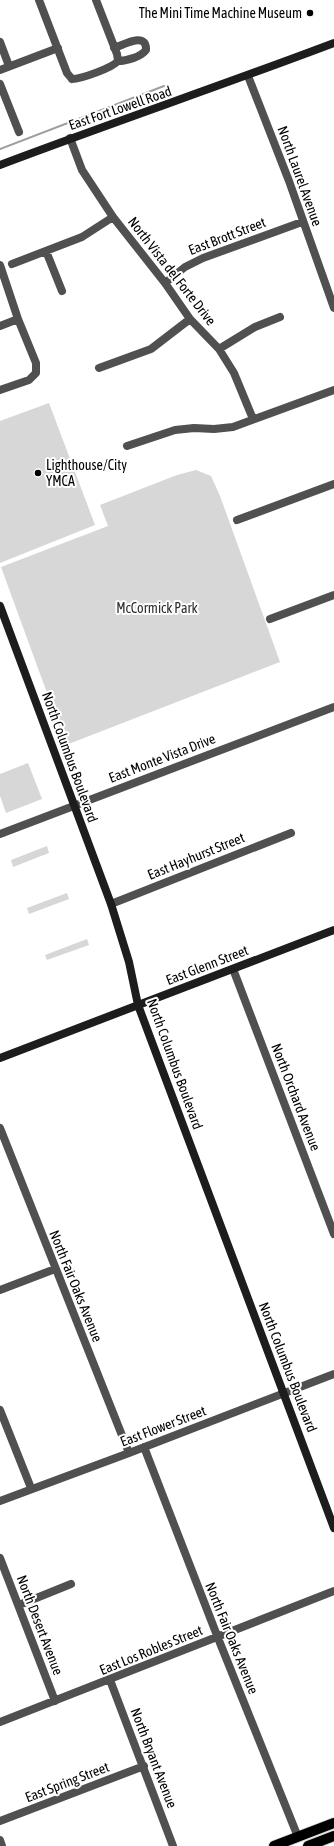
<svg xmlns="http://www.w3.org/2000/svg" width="334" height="1846" font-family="'Asap Condensed',sans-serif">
  <rect width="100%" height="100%" fill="#fff"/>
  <path fill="#d7d7d7" d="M 49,403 L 95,525 L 0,563 L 0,421 Z
    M 196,470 L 211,476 L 220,496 L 280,662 L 66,745 L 1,567 L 108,526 L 100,505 L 177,475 Z
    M 28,763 L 42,799 L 6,813 L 0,796 L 0,774 Z
    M 47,846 L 49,853 L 13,867 L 11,860 Z
    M 67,893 L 69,899 L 29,914 L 27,908 Z
    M 87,939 L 89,945 L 47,960 L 45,955 Z"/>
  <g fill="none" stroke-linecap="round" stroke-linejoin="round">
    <path stroke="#9e9e9e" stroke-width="2" d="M 0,149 L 164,86"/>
    <defs>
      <path id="primary" d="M 274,1846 L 334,1823
        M 308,1846 L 334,1836"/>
    </defs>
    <use href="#primary" stroke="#dbdbdb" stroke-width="12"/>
    <path stroke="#505050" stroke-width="8" d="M 39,0 L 67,73 L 72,79
      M 96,0 L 117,54 L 118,61
      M 0,42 L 9,66
      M 114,48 C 123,45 147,31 146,50 C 141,57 126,61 118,61
      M 0,70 L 58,48
      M 248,76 L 289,181 L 334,308
      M 72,79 C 81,79 112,68 118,61
      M 0,84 L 19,132
      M 70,138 L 82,170 L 113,217 L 165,283 L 190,319 L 219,349 L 234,373 L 253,419
      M 46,251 L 62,291
      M 12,264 L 82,237 L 113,217
      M 0,265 L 18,319 L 36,363 L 36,373 L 29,380 L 0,390
      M 165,283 L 185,267 L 203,258 L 302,222
      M 0,326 L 18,319
      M 219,349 L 255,327 L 280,317
      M 99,368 L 151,349 L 190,319
      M 127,446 L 175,430 L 194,428 L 214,429 L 233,427 L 334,390
      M 237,520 L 334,484
      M 270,619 L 334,595
      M 0,834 L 334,707
      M 111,904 L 291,833
      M 233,969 L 334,1234
      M 0,1128 L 129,1453
      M 0,1290 L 55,1269
      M 0,1410 L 31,1488
      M 144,1447 L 218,1638 L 298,1837
      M 0,1501 L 129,1453 L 334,1374
      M 0,1558 L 55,1701
      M 19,1605 L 71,1584
      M 110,1680 L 173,1846
      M 0,1722 L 334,1591
      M 0,1821 L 144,1766
      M 0,1840 L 2,1846"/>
    <path stroke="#1d1d1d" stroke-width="8" d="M 0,165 C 111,123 223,85 334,43
      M 0,606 L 111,904 L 129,962 L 138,1005 L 334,1528
      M 0,1058 L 334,930"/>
    <use href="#primary" stroke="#000" stroke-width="10"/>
  </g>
  <g fill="#000" stroke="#fff" stroke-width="1.5">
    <circle cx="310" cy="13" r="4"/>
    <circle cx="38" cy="473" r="4"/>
  </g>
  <g text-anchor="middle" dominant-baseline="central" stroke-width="4" stroke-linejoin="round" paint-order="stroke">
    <g font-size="14" fill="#000" stroke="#fff" text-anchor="end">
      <text x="302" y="13">The Mini Time Machine Museum</text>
      <text x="46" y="465" text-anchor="start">Lighthouse/City<tspan x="46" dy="16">YMCA</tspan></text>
    </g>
    <g font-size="14" fill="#000" stroke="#fff">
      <text transform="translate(120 108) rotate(-19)">East Fort Lowell Road</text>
      <text transform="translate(300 176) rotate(70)">North Laurel Avenue</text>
      <text transform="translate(227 236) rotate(-21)">East Brott Street</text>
      <text transform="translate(172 271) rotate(52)">North Vista del Forte Drive</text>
      <text transform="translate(70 757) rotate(70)">North Columbus Boulevard</text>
      <text transform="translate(162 758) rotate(-21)">East Monte Vista Drive</text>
      <text transform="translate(196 856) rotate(-22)">East Hayhurst Street</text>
      <text transform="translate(207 965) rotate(-21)">East Glenn Street</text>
      <text transform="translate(175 1064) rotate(70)">North Columbus Boulevard</text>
      <text transform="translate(296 1097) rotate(69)">North Orchard Avenue</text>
      <text transform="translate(76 1286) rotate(68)">North Fair Oaks Avenue</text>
      <text transform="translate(288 1367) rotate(69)">North Columbus Boulevard</text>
      <text transform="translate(163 1426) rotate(-21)">East Flower Street</text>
      <text transform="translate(40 1625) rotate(69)">North Desert Avenue</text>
      <text transform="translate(232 1638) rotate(68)">North Fair Oaks Avenue</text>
      <text transform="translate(151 1650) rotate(-22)">East Los Robles Street</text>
      <text transform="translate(154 1758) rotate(69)">North Bryant Avenue</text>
      <text transform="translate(67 1782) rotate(-21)">East Spring Street</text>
    </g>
    <g font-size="14" fill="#2e2e2e" stroke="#fff">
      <text x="157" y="608">McCormick Park</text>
    </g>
  </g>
</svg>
